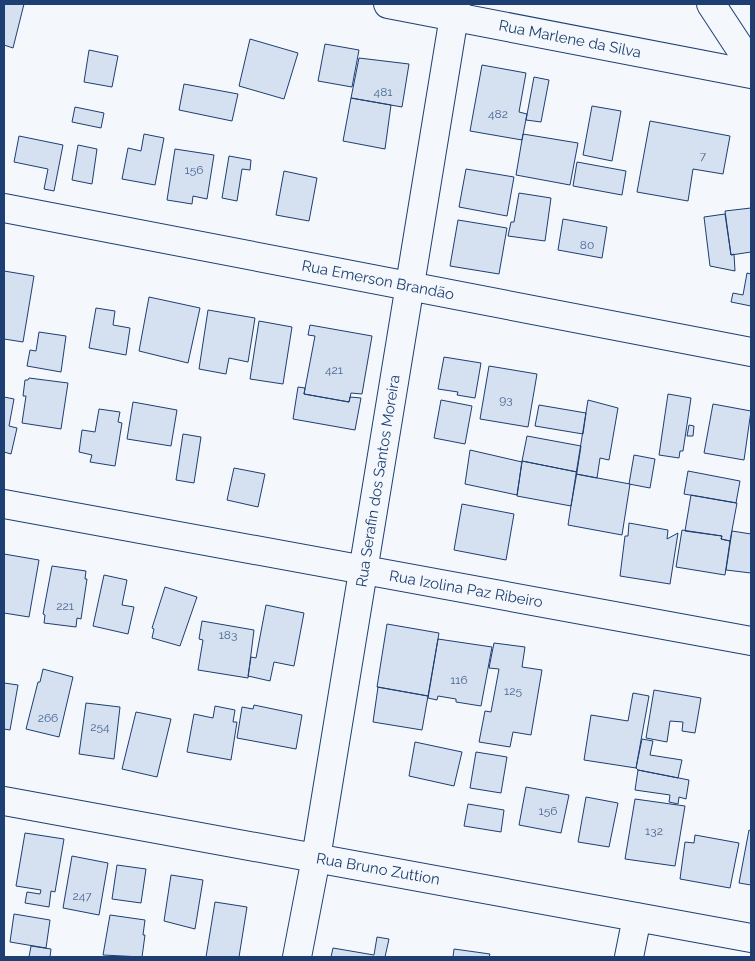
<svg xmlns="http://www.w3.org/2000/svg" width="755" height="961" font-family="Raleway,sans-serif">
  <rect width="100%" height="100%" fill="#f4f7fb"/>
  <path fill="#d5e0f0" stroke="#1d3f73" d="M 4,4 L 24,4 L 13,48 L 4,45 Z
    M 250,39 L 298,53 L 284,99 L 239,86 Z
    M 325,44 L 359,50 L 352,87 L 318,81 Z
    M 89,50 L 118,56 L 112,87 L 84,82 Z
    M 359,58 L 409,64 L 402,107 L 351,98 Z
    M 482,65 L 526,73 L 519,112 L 527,114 L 522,140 L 470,131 Z
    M 534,77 L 549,80 L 541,122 L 526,120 Z
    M 184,84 L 238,94 L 232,121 L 179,110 Z
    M 351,98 L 391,105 L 385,149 L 343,141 Z
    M 592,106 L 621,111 L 612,161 L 583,155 Z
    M 75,107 L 104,113 L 101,128 L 72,122 Z
    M 650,121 L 730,136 L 723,174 L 693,169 L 688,201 L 637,192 Z
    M 144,134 L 164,138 L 155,185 L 122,179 L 128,148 L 141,151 Z
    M 523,134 L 578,143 L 570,185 L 516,175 Z
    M 19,136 L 63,145 L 54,191 L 44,189 L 48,169 L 14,162 Z
    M 78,145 L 97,149 L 92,184 L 72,180 Z
    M 175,149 L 214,155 L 207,199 L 193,196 L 192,204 L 167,200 Z
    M 229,156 L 251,160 L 250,170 L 242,169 L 237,201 L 222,198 Z
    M 577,162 L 626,171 L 622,195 L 573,186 Z
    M 466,169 L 514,177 L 507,216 L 459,207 Z
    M 284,171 L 317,178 L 309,221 L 276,215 Z
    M 519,193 L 551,198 L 545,241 L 508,236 L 511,222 L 514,222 Z
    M 751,208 L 751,252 L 731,255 L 725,211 Z
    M 725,214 L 731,255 L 734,254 L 735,271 L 710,266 L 704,217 Z
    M 563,219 L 607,227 L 602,258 L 558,250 Z
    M 458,220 L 507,228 L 499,274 L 450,266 Z
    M 4,271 L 34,276 L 23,342 L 4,339 Z
    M 747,273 L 751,274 L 751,306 L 731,302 L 733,293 L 743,295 Z
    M 149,297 L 200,308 L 188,363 L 139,351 Z
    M 96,308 L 115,311 L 113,325 L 130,328 L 126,355 L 89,348 Z
    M 208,310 L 255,318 L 248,362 L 229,358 L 226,374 L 199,369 Z
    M 259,321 L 292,327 L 283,384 L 250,379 Z
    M 310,325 L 372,336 L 362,394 L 351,393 L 349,402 L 304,394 L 315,336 L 308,335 Z
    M 39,332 L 66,336 L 61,372 L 27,366 L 30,350 L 36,351 Z
    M 444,357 L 481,363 L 475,398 L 457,395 L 458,392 L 438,389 Z
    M 489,366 L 537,374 L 528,427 L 480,419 Z
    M 29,378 L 68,383 L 61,429 L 22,423 L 26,396 L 23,396 L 25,380 L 28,380 Z
    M 298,387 L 305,388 L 304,394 L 349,402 L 350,397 L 361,398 L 355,430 L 293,419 Z
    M 668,394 L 691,398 L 683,451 L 680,451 L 679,458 L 659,455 Z
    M 4,397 L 14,399 L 9,426 L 17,428 L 11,454 L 4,452 Z
    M 441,400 L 472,406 L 465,444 L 434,438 Z
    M 588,400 L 618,408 L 609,460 L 600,458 L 597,478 L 576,474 Z
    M 133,402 L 177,410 L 171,446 L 127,439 Z
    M 713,404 L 751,411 L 744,460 L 704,453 Z
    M 539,405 L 586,413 L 583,434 L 535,426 Z
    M 99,409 L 120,412 L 118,422 L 122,423 L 115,466 L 90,462 L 92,455 L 79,452 L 82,430 L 95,432 Z
    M 689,425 L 694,426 L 693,436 L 687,436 Z
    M 183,434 L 201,437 L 194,483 L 176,480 Z
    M 527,436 L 581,446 L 577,472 L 522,461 Z
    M 470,450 L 522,462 L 517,495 L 465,484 Z
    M 634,455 L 655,459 L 650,488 L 629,484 Z
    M 522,461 L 577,472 L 571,506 L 517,496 Z
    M 234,468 L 265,474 L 258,507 L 227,500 Z
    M 688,471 L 740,481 L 736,503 L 684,494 Z
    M 576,474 L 630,484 L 622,535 L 568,525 Z
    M 691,495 L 737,503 L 730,541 L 721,539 L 722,536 L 685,531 Z
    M 462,504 L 514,514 L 506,560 L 454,550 Z
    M 629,523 L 668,530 L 667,539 L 678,533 L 670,584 L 620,576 L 625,536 L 628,536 Z
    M 682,530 L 722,536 L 721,539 L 730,541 L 725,575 L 676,567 Z
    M 732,531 L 751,534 L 751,573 L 726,570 Z
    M 4,554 L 39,560 L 29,617 L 4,613 Z
    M 52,566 L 86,571 L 85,579 L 87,579 L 81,619 L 77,618 L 76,627 L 44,623 L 45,615 L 43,614 Z
    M 104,575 L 127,580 L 122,605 L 134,607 L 128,634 L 93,626 Z
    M 165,587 L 197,597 L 180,646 L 152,638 L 154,629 L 152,628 Z
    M 266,605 L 304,613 L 294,666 L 274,662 L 270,681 L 248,676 L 251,657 L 256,658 Z
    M 202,621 L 254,630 L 248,678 L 198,670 L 203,640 L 199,639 Z
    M 387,624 L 439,633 L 428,696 L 377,687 Z
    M 438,639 L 492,647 L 481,706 L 456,702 L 456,699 L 438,696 L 437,700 L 428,698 Z
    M 494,643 L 525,647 L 522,667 L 542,670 L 531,735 L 513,732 L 510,747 L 479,742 L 485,711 L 491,712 L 499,669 L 489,668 Z
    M 43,669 L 73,677 L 59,737 L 26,729 L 38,682 L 40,682 Z
    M 4,683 L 18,685 L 10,730 L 4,729 Z
    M 378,687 L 428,696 L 422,730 L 373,722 Z
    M 654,690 L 701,698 L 695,733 L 682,731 L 683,722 L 670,721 L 667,742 L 646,738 Z
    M 633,693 L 649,696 L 636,768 L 584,760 L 591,715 L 628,721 Z
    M 86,703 L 120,707 L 114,759 L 79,754 Z
    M 254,705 L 302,715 L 296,749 L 237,738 L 242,707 L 253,709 Z
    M 215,706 L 235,710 L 233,722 L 237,722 L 231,760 L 187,752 L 194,714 L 213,718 Z
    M 136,712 L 171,719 L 157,777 L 122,769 Z
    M 642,739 L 653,741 L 650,755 L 682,760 L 678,778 L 638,770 L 636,768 Z
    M 415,742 L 462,752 L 454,786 L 409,776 Z
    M 476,752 L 507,757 L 501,793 L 470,788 Z
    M 638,770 L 689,780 L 686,799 L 679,797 L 678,804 L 669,802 L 670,795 L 635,790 Z
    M 526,787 L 569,795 L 561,833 L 519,825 Z
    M 586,797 L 618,803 L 609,847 L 578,842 Z
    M 635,799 L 685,806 L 675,866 L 625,859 Z
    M 468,804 L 504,810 L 501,832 L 464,826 Z
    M 749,830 L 751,831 L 751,885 L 739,883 Z
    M 25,833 L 64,839 L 55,892 L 51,891 L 49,907 L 25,903 L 27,892 L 40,894 L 41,890 L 16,886 Z
    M 695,835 L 739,843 L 730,888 L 680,879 L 685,842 L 694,843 Z
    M 72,856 L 108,863 L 99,915 L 63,908 Z
    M 117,865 L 146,869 L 141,903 L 112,899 Z
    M 171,875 L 203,880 L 195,929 L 164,921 Z
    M 215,902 L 247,907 L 239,957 L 206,957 Z
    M 14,914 L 50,920 L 46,948 L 10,942 Z
    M 110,915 L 145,920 L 143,935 L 145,935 L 142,957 L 103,955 Z
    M 377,937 L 389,939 L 385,957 L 331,957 L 333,948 L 374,955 Z
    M 31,946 L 51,949 L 50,957 L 29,957 Z
    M 454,949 L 490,954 L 489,957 L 453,957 Z"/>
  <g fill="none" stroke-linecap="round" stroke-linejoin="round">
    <defs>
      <path id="minor" d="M 388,4 L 751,74
        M 4,208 L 751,352
        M 4,504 L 751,641
        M 4,801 L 751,938
        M 297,957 L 316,858 L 456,4
        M 629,957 L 637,917"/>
      <path id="tertiary" d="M 711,4 L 751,65"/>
    </defs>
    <use href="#minor" stroke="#1d3f73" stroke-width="30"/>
    <use href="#tertiary" stroke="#1d3f73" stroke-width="30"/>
    <use href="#minor" stroke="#f4f7fb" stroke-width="28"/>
    <use href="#tertiary" stroke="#f4f7fb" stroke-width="28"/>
  </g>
  <g text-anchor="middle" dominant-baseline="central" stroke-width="4" stroke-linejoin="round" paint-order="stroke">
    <g font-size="12" fill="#4b6792">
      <text x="383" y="92">481</text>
      <text x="498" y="114">482</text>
      <text x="703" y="156">7</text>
      <text x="194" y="170">156</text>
      <text x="587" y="245">80</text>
      <text x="334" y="370">421</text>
      <text x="506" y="400">93</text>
      <text x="65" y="606">221</text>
      <text x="228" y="635">183</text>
      <text x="459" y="680">116</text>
      <text x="513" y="691">125</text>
      <text x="48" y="718">266</text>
      <text x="100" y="727">254</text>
      <text x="548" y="811">156</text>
      <text x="654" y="831">132</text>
      <text x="82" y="896">247</text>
    </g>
    <g font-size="15" fill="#1d3f73" stroke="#f4f7fb">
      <text transform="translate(570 39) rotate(11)">Rua Marlene da Silva</text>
      <text transform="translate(378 280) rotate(11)">Rua Emerson Brandão</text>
      <text transform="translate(378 481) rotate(-81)">Rua Serafin dos Santos Moreira</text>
      <text transform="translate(466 589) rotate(10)">Rua Izolina Paz Ribeiro</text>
      <text transform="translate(378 869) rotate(10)">Rua Bruno Zuttion</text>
    </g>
  </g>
  <rect width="755" height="961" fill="none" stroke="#1d3f73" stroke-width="10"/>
</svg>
